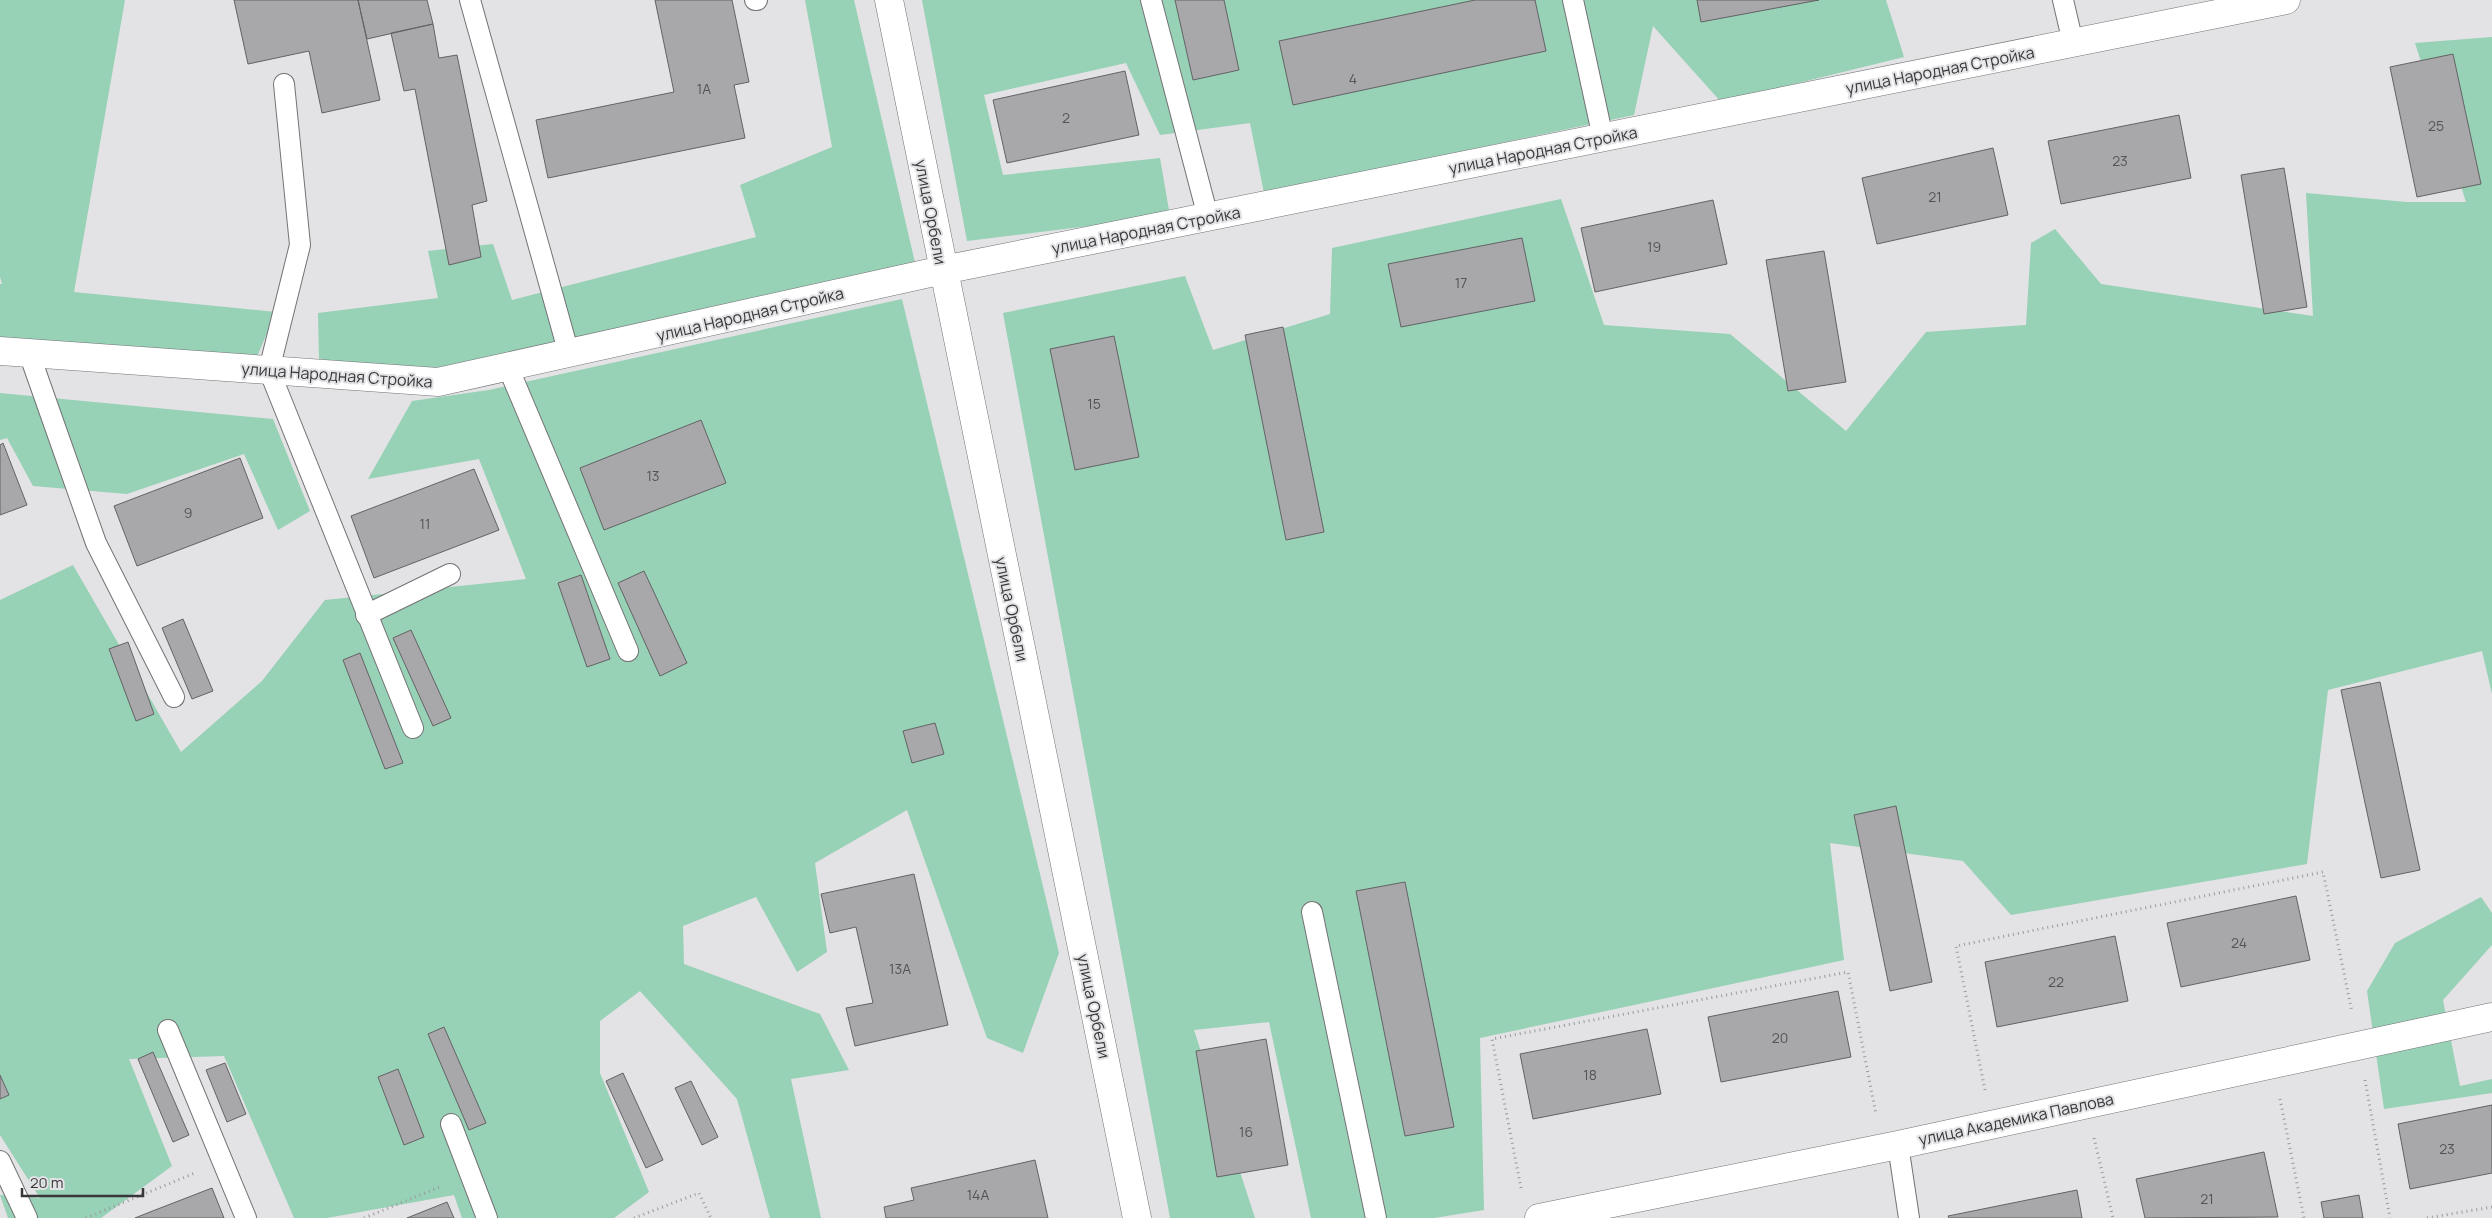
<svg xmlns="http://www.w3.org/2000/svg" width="2492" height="1218" font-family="Manrope,sans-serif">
  <rect width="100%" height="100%" fill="#e3e2e5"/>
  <path fill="#97d1b6" d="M 0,0 L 125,0 L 74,292 L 276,312 L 256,359 L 0,343 L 0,284 L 2,284 L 0,277 Z
    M 805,0 L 854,0 L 916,267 L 435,372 L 319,359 L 318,313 L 438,298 L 428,251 L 493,244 L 512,300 L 756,237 L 740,185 L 832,147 Z
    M 922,0 L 1886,0 L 1904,57 L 1721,102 L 1653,26 L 1634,115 L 1264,193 L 1250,123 L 1160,135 L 1126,63 L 984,95 L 1003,175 L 1160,158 L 1170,216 L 967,241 Z
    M 2492,37 L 2492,694 L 2482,651 L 2328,690 L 2307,864 L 2011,915 L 1963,861 L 1830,843 L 1844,960 L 1480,1038 L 1484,1210 L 1434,1218 L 1311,1218 L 1269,1022 L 1194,1030 L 1255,1218 L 1170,1218 L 1003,313 L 1185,276 L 1213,350 L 1330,314 L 1332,248 L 1561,199 L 1604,325 L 1730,334 L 1846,431 L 1926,332 L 2026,325 L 2031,243 L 2055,229 L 2101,284 L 2313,316 L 2306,193 L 2407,202 L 2466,202 L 2415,43 Z
    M 902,299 L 1059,953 L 1023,1053 L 987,1038 L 907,810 L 815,863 L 827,952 L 797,972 L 756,897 L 683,926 L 684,964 L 820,1014 L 849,1070 L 791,1079 L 821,1218 L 770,1218 L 737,1099 L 640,991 L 600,1021 L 600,1073 L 649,1192 L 614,1218 L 462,1218 L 454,1195 L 327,1218 L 294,1218 L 224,1056 L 129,1059 L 172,1166 L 101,1218 L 8,1218 L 0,1195 L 40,1198 L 0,1135 L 0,600 L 73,565 L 181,752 L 262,681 L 325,600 L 526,579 L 479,459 L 368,479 L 412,401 L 489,390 Z
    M 0,393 L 273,419 L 310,511 L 278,530 L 244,454 L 127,494 L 33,486 L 7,438 L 0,440 Z
    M 2481,897 L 2492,913 L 2492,945 L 2443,1000 L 2460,1086 L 2492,1079 L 2492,1093 L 2384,1109 L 2367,991 L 2395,943 Z"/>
  <path fill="#a8a7aa" stroke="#636265" d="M 234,0 L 358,0 L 380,100 L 322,113 L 309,51 L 248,64 Z
    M 358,0 L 427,0 L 433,24 L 367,39 Z
    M 655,0 L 732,0 L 749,82 L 734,85 L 745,138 L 548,178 L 536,120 L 674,92 Z
    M 1175,0 L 1224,0 L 1239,70 L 1193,80 Z
    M 1475,0 L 1535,0 L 1546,51 L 1293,105 L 1279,41 Z
    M 1697,0 L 1819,0 L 1701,22 Z
    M 433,24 L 439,58 L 457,55 L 487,201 L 472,205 L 481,257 L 449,265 L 415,89 L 404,91 L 391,33 Z
    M 2453,54 L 2481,184 L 2417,197 L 2390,67 Z
    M 1125,71 L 1139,135 L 1007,163 L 993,100 Z
    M 2179,115 L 2191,178 L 2061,204 L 2048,141 Z
    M 1993,148 L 2008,215 L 1877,244 L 1862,178 Z
    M 2284,168 L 2307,307 L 2264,314 L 2241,175 Z
    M 1713,200 L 1727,264 L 1595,292 L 1581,228 Z
    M 1522,238 L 1535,301 L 1401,327 L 1388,264 Z
    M 1824,251 L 1846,382 L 1788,391 L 1766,260 Z
    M 1283,327 L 1324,532 L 1286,540 L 1245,335 Z
    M 1114,336 L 1139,457 L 1075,470 L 1050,349 Z
    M 701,420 L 726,483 L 604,530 L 580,468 Z
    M 3,443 L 27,505 L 0,515 L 0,445 Z
    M 240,458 L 263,518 L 137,566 L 114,506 Z
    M 474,469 L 499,530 L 374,578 L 351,516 Z
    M 644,571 L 687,663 L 660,676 L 618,583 Z
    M 581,575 L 610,659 L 587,667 L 558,583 Z
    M 183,619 L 213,691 L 192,699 L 162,628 Z
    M 411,630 L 451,718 L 433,726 L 393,638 Z
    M 128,642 L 154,714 L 136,721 L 109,649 Z
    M 360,653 L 403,763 L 385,769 L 343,660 Z
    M 2380,682 L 2420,870 L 2381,878 L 2341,690 Z
    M 935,723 L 944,754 L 912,763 L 903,731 Z
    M 1896,806 L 1932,982 L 1890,991 L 1854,815 Z
    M 914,874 L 948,1025 L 855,1046 L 846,1008 L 873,1003 L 856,927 L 830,933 L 821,894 Z
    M 1405,882 L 1454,1127 L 1405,1136 L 1356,891 Z
    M 2296,896 L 2310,960 L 2181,987 L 2167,923 Z
    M 2115,936 L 2128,1001 L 1997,1027 L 1985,962 Z
    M 1838,991 L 1851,1057 L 1721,1082 L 1708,1017 Z
    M 444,1027 L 486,1123 L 469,1130 L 428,1034 Z
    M 1647,1029 L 1661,1094 L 1533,1119 L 1520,1054 Z
    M 1266,1039 L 1288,1165 L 1217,1177 L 1196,1051 Z
    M 153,1052 L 189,1135 L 173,1142 L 138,1059 Z
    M 225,1063 L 246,1114 L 227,1122 L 206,1070 Z
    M 398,1069 L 424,1137 L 404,1145 L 378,1077 Z
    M 623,1073 L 663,1160 L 646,1168 L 606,1081 Z
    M 0,1075 L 9,1095 L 0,1099 Z
    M 691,1081 L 718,1137 L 702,1145 L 675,1088 Z
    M 2492,1105 L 2492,1173 L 2410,1189 L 2398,1124 Z
    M 2264,1152 L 2278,1217 L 2145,1218 L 2136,1179 Z
    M 1035,1160 L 1048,1218 L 886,1218 L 884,1207 L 914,1200 L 911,1188 Z
    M 212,1188 L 224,1218 L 135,1218 L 150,1212 Z
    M 2077,1190 L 2082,1218 L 1949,1218 L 1948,1216 Z
    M 2359,1195 L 2363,1218 L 2324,1218 L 2321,1202 Z
    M 447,1202 L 454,1218 L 407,1218 Z"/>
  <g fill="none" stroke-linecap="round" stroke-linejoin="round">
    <defs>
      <path id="service" d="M 470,0 L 569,354
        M 755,0 L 757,0
        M 1151,0 L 1208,217
        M 1573,0 L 1603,138
        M 2063,0 L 2073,43
        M 284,84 L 300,245 L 269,370 L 413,728
        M 29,353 L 96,543 L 174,697
        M 508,367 L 628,651
        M 366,615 L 450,574
        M 1312,912 L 1376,1218
        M 168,1030 L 246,1218
        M 451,1124 L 487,1218
        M 1898,1145 L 1909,1218
        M 0,1161 L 27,1218"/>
      <path id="minor" d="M 889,0 L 1137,1218
        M 0,351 L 438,382 L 943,270 L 2286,0
        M 1539,1218 L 1898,1145 L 2492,1017"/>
    </defs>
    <use href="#service" stroke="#737275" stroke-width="22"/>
    <use href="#minor" stroke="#737275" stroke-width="29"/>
    <path stroke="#9a999c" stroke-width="3" stroke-dasharray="1 4" stroke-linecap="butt" d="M 2365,1080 L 2390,1218
      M 1985,1090 L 1956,946 L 2323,872 L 2352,1012
      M 2280,1099 L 2304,1218
      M 2094,1138 L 2113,1218
      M 1521,1188 L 1492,1039 L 1848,972 L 1876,1114
      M 86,1218 L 195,1173
      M 364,1218 L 442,1186
      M 634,1218 L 699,1193 L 711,1218
      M 2427,1218 L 2492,1207"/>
    <use href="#service" stroke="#fff" stroke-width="20"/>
    <use href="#minor" stroke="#fff" stroke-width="28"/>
  </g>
  <g text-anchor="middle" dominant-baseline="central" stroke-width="4" stroke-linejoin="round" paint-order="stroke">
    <g font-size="14" fill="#545355">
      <text x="1353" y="78">4</text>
      <text x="704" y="88">1А</text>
      <text x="1066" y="117">2</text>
      <text x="2436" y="125">25</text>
      <text x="2120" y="160">23</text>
      <text x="1935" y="196">21</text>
      <text x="1654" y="246">19</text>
      <text x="1461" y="282">17</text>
      <text x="1094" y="403">15</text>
      <text x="653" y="475">13</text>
      <text x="188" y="512">9</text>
      <text x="425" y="523">11</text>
      <text x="2239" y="942">24</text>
      <text x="900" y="968">13А</text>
      <text x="2056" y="981">22</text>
      <text x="1780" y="1037">20</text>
      <text x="1590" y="1074">18</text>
      <text x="1246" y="1131">16</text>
      <text x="2447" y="1148">23</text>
      <text x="978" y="1194">14А</text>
      <text x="2207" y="1198">21</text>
    </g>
    <g font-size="16" fill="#383739" stroke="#e3e2e5">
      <text transform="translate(1940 70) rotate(-11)">улица Народная Стройка</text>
      <text transform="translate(1543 150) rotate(-11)">улица Народная Стройка</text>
      <text transform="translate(931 212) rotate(79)">улица Орбели</text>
      <text transform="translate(1146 230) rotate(-11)">улица Народная Стройка</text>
      <text transform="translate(750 314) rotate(-13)">улица Народная Стройка</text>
      <text transform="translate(337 375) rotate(4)">улица Народная Стройка</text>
      <text transform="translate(1012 609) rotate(78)">улица Орбели</text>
      <text transform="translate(1094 1006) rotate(78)">улица Орбели</text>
      <text transform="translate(2016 1119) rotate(-12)">улица Академика Павлова</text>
    </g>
  </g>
  <path d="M22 1188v8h121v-8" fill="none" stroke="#383739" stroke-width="2.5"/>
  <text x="30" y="1188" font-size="15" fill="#383739" stroke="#e3e2e5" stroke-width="4" paint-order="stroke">20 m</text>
</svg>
